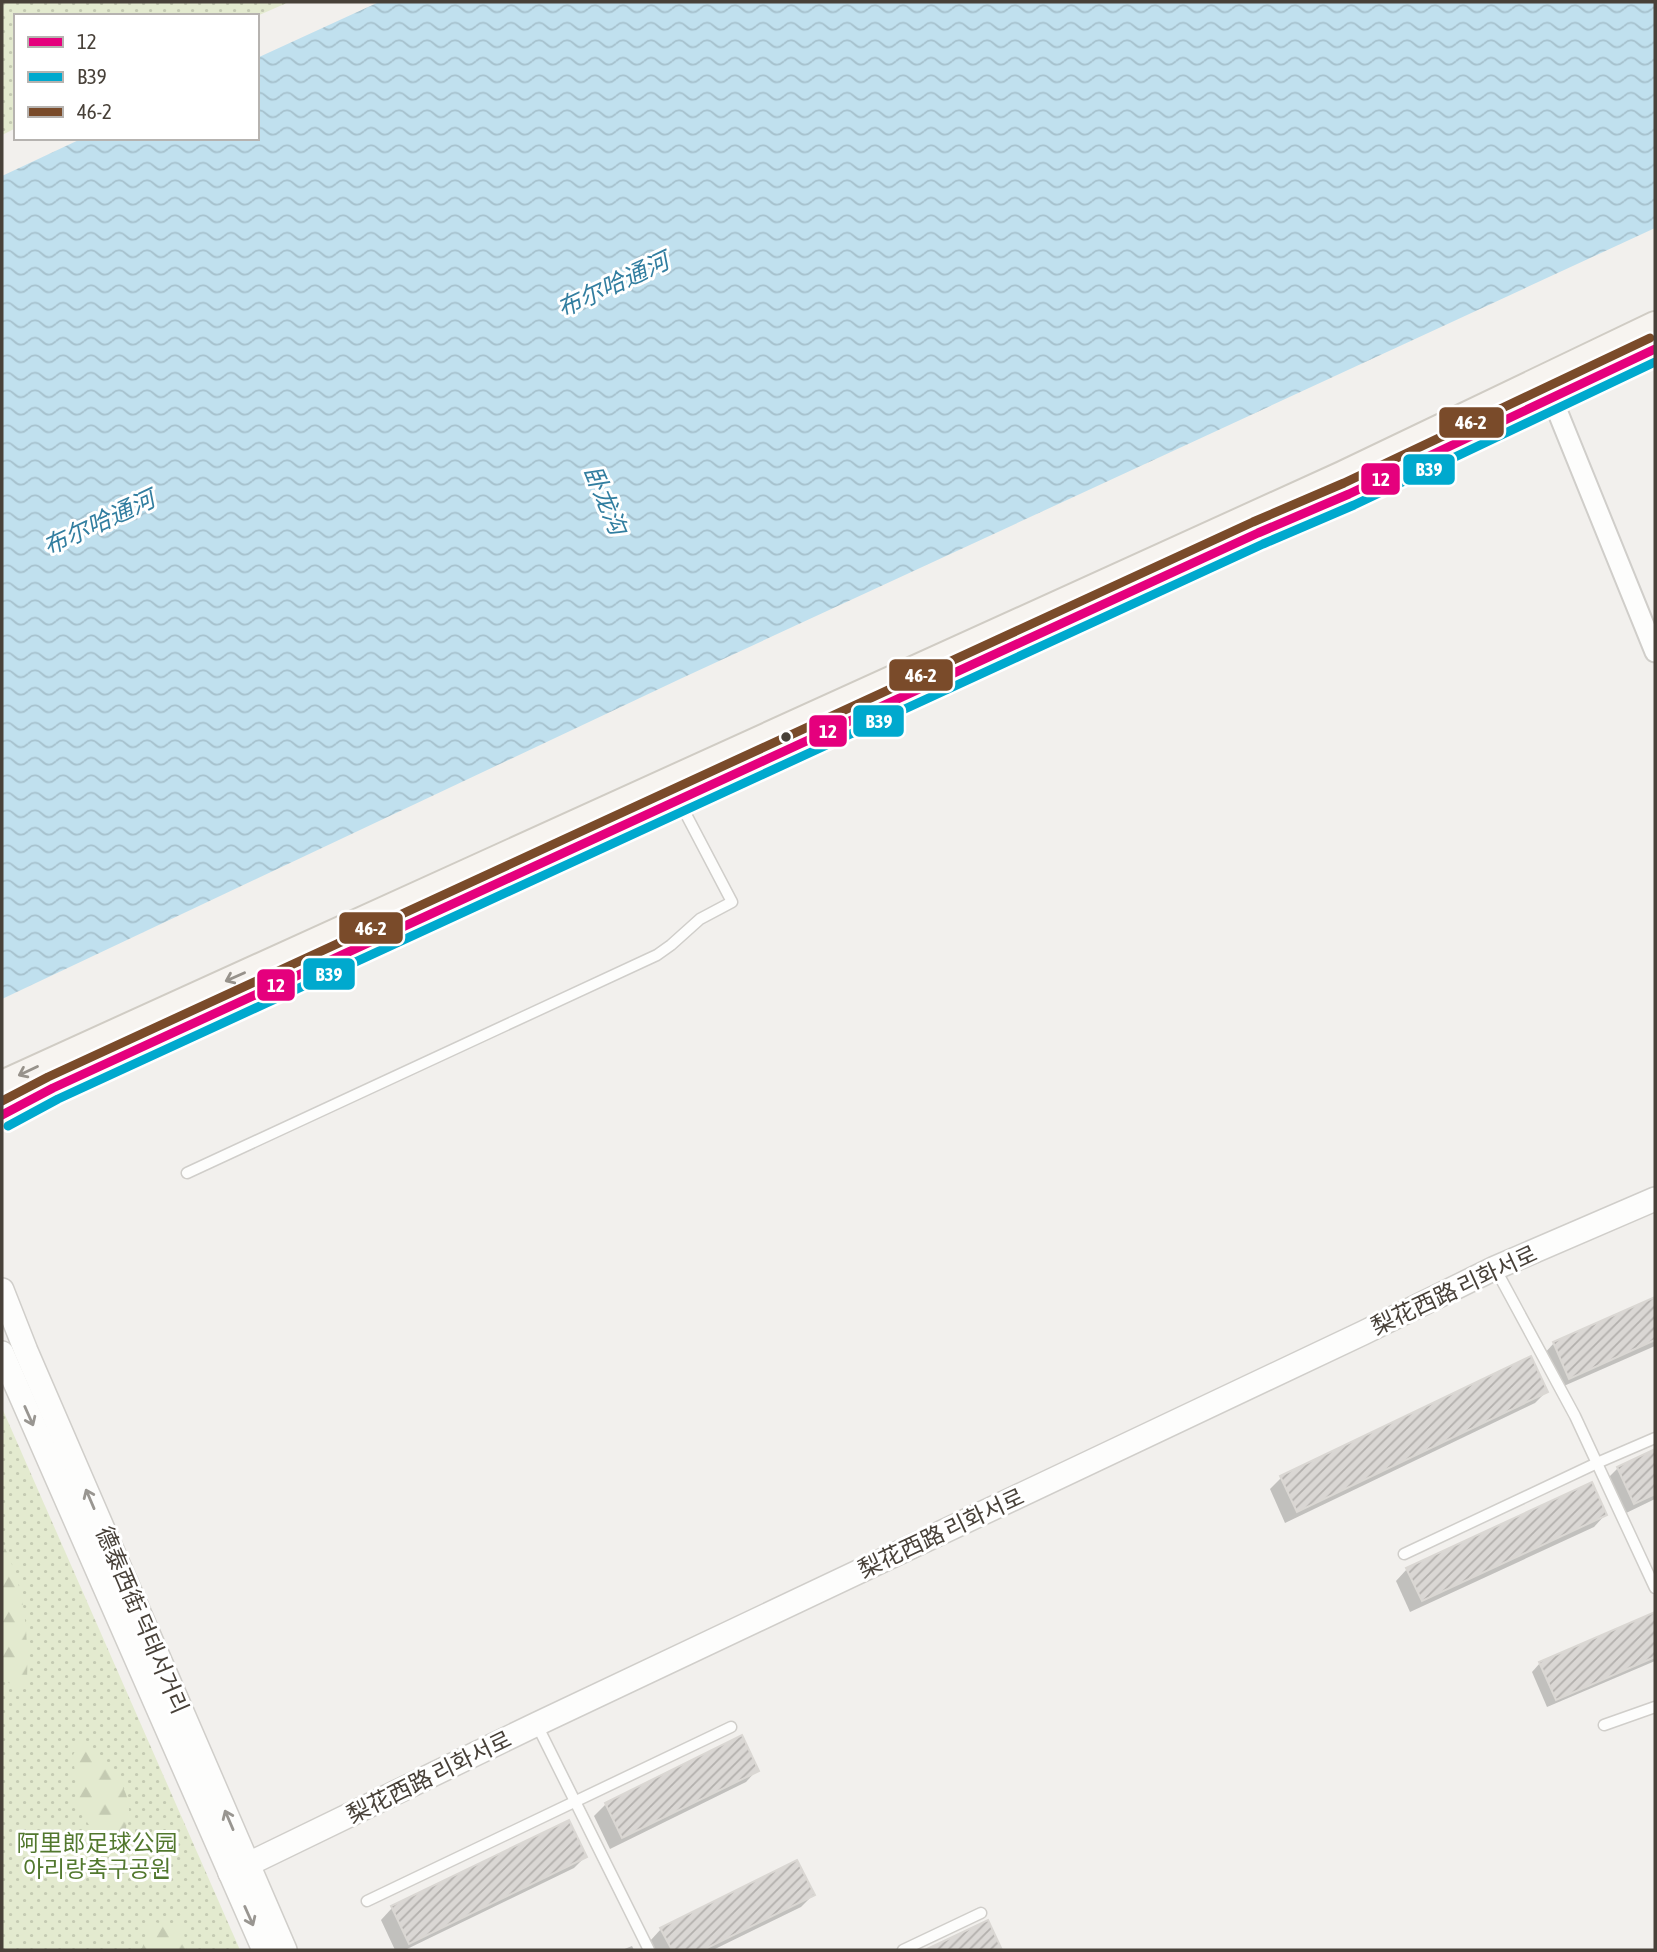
<svg xmlns="http://www.w3.org/2000/svg" width="1657" height="1952" viewBox="0 0 1657 1952" font-family="'Asap Condensed','Noto Sans SC','Noto Sans KR',sans-serif">
<style>
.green{fill:url(#green-dots)}
.forest{fill:url(#forest-firs)}
.water{fill:url(#water-waves)}
.shadow{fill:#0003}
.building{fill:url(#building-hatch);stroke:#dad7d3;stroke-width:2}
.lines{fill:none;stroke-linecap:round;stroke-linejoin:round}
.service-casing{stroke:#d0ceca;stroke-width:13}
.minor-casing{stroke:#d0ceca;stroke-width:23}
.tertiary-casing{stroke:#d0ceca;stroke-width:26}
.secondary-casing{stroke:#d0ccc4;stroke-width:30}
.service{stroke:#fdfdfc;stroke-width:10}
.minor{stroke:#fdfdfc;stroke-width:19}
.tertiary{stroke:#fdfdfc;stroke-width:23}
.secondary{stroke:#f7f4f0;stroke-width:26}
.bus-1-casing{stroke:#fff;stroke-width:14}
.bus-2-casing{stroke:#fff;stroke-width:14}
.bus-3-casing{stroke:#fff;stroke-width:14}
.bus-1{stroke:#e5007d;stroke-width:9}
.bus-2{stroke:#00a9ce;stroke-width:9}
.bus-3{stroke:#7a4b2a;stroke-width:9}
.oneway{stroke:#97928b}
.oneway2{stroke:#999691}
.bus-dot{fill:#484139;stroke:#fff;stroke-width:2.5}
.labels{text-anchor:middle;stroke-width:6;stroke-linejoin:round;paint-order:stroke}
.street-label{font-size:23px;fill:#484139;stroke:#fff}
.park-label{font-size:23px;fill:#52782e;stroke:#fff}
.water-label{font-size:24px;font-style:italic;fill:#327ea0;stroke:#fff}
.line-badge{stroke:#fff;stroke-width:2.5}
.badge-label{font-size:19px;text-anchor:middle;font-weight:bold;fill:#fff}
</style>
<defs>
<pattern id="green-dots" width="8" height="8" patternUnits="userSpaceOnUse" patternTransform="scale(1.75)"><rect width="8" height="8" fill="#e3eacf"/><path d="M2 2h.1M6 6h.1" fill="none" stroke="#c4cab2" stroke-width="1.8" stroke-linecap="round"/></pattern>
<pattern id="forest-firs" width="22" height="20" patternUnits="userSpaceOnUse" patternTransform="scale(1.75)"><rect width="22" height="20" fill="#e3eacf"/><path d="M5 1l3.5 6h-7zM16 11l3.5 6h-7z" fill="#c4cab2"/></pattern>
<pattern id="water-waves" width="16" height="10" patternUnits="userSpaceOnUse" patternTransform="scale(1.75)"><rect width="16" height="10" fill="#c0e0ee"/><path d="M0 5q4-4 8 0t8 0" fill="none" stroke="#a6c1cd"/></pattern>
<pattern id="building-hatch" width="6" height="6" patternUnits="userSpaceOnUse" patternTransform="scale(1.75)"><rect width="6" height="6" fill="#dad7d4"/><path d="M-1 1l2-2M0 6l6-6M5 7l2-2" fill="none" stroke="#b3b0ad"/></pattern>
</defs>
<rect width="100%" height="100%" fill="#f2f0ed"/>
<g class="green">
<path d="M2,2H289L257,16H16V128L2,135Z"/>
<path d="M2,1408L240,1950H2Z"/>
</g>
<g class="forest">
<path d="M2,1542C27,1591 28,1635 27,1689L6,1682L2,1672Z"/>
<path d="M81,1740C102,1759 131,1783 129,1815C128,1821 126,1827 125,1832L110,1835L93,1831L79,1810L73,1755Z"/>
<path d="M150,1921L167,1925L182,1923L187,1950H125L142,1948Z"/>
</g>
<path class="water" d="M379,2H1655V228L680,679L2,999V176L83,138H257V58Z"/>
<g class="shadow">
<path d="M1655,1299V1346L1557,1389L1543,1355L1554,1343Z"/>
<path d="M1546,1392L1535,1403L1285,1523L1270,1489L1281,1478Z"/>
<path d="M1655,1451V1499L1622,1515L1606,1480L1618,1468Z"/>
<path d="M1605,1515L1594,1527L1410,1612L1396,1581L1407,1569Z"/>
<path d="M1655,1614V1661L1547,1707L1532,1672L1540,1663Z"/>
<path d="M757,1770L746,1782L610,1849L594,1816L606,1804Z"/>
<path d="M585,1857L574,1868L405,1950H395L381,1920L392,1908Z"/>
<path d="M813,1895L801,1907L713,1950H654L650,1941L661,1929Z"/>
<path d="M632,1946L634,1950H622Z"/>
</g>
<g class="building">
<path d="M1655,1297V1340L1569,1379L1553,1342Z"/>
<path d="M1531,1356L1548,1392L1297,1512L1280,1476Z"/>
<path d="M1655,1449V1494L1634,1504L1617,1467Z"/>
<path d="M1592,1482L1607,1515L1422,1601L1406,1568Z"/>
<path d="M1655,1612V1657L1556,1700L1539,1662Z"/>
<path d="M742,1735L759,1771L622,1838L605,1803Z"/>
<path d="M569,1820L587,1857L409,1944L391,1906Z"/>
<path d="M797,1860L815,1895L703,1950H672L660,1928Z"/>
<path d="M988,1920L1002,1950H925Z"/>
</g>
<g class="lines">
<g class="service-casing">
<g id="service">
<path d="M187,1173L657,955L671,945L700,919L732,902L679,801"/>
<path d="M1495,1268L1575,1416L1655,1588"/>
<path d="M1404,1554L1597,1463L1655,1438"/>
<path d="M537,1725L649,1950"/>
<path d="M1604,1725L1655,1707"/>
<path d="M367,1901L731,1727"/>
<path d="M903,1950L981,1913"/>
</g>
</g>
<g class="minor-casing">
<path id="minor" d="M1552,398L1655,652"/>
</g>
<g class="tertiary-casing">
<g id="tertiary">
<path d="M2,1290L26,1351L285,1950"/>
<path d="M2,1353L264,1950"/>
<path d="M230,1873L537,1724L1363,1333L1495,1268L1655,1199"/>
</g>
</g>
<g class="secondary-casing">
<g id="secondary">
<path d="M2,1084L1342,475L1655,325"/>
<path d="M2,1115L53,1088L1258,533L1349,494L1655,349"/>
</g>
</g>
<use href="#service" class="service"/>
<use href="#minor" class="minor"/>
<use href="#tertiary" class="tertiary"/>
<use href="#secondary" class="secondary"/>
<g class="bus-1-casing">
<path id="bus-1" d="M2,1115L53,1088L1258,533L1349,494L1655,349"/>
</g>
<g class="bus-2-casing">
<path id="bus-2" d="M8,1126L58,1099L1263,544L1354,505L1655,362"/>
</g>
<g class="bus-3-casing">
<path id="bus-3" d="M2,1101L48,1077L1253,522L1344,483L1650,338"/>
</g>
<use href="#bus-1" class="bus-1"/>
<use href="#bus-2" class="bus-2"/>
<use href="#bus-3" class="bus-3"/>
</g>
<defs><path id="oneway-shaft" d="M-6 0H5M1.5-3L5.5 0L1.5 3" fill="none" stroke-width="1.6" stroke-linecap="round" stroke-linejoin="round" transform="scale(1.75)"/></defs>
<g class="oneway">
<use href="#oneway-shaft" transform="translate(235 977) rotate(156)"/>
<use href="#oneway-shaft" transform="translate(28 1071) rotate(155)"/>
</g>
<g class="oneway2">
<use href="#oneway-shaft" transform="translate(29 1416) rotate(66)"/>
<use href="#oneway-shaft" transform="translate(90 1499) rotate(-113)"/>
<use href="#oneway-shaft" transform="translate(229 1820) rotate(-113)"/>
<use href="#oneway-shaft" transform="translate(249 1916) rotate(66)"/>
</g>
<circle class="bus-dot" cx="786" cy="737" r="6"/>
<g class="labels">
<g class="street-label">
<text transform="translate(1454 1290) rotate(-25)" y="8">梨花西路 리화서로</text>
<text transform="translate(941 1533) rotate(-25)" y="8">梨花西路 리화서로</text>
<text transform="translate(142 1620) rotate(67)" y="8">德泰西街 덕태서거리</text>
<text transform="translate(429 1777) rotate(-26)" y="8">梨花西路 리화서로</text>
</g>
<g class="park-label">
<text x="97" y="1851">阿里郎足球公园<tspan x="97" dy="26">아리랑축구공원</tspan></text>
</g>
<g class="water-label">
<text transform="translate(613 285) rotate(-25)" y="8">布尔哈通河</text>
<text transform="translate(605 500) rotate(67)" y="8">卧龙沟</text>
<text transform="translate(99 523) rotate(-25)" y="8">布尔哈通河</text>
</g>
</g>
<g class="line-badge">
<rect x="1438" y="406" width="67" height="33" rx="7" fill="#7a4b2a"/>
<rect x="1402" y="453" width="54" height="33" rx="7" fill="#00a9ce"/>
<rect x="1360" y="462" width="41" height="34" rx="7" fill="#e5007d"/>
<rect x="888" y="658" width="66" height="34" rx="7" fill="#7a4b2a"/>
<rect x="852" y="704" width="53" height="34" rx="7" fill="#00a9ce"/>
<rect x="808" y="714" width="40" height="34" rx="7" fill="#e5007d"/>
<rect x="338" y="911" width="66" height="34" rx="7" fill="#7a4b2a"/>
<rect x="302" y="957" width="54" height="34" rx="7" fill="#00a9ce"/>
<rect x="256" y="968" width="40" height="34" rx="7" fill="#e5007d"/>
</g>
<g class="badge-label">
<text x="1471" y="429">46-2</text>
<text x="1429" y="476">B39</text>
<text x="1381" y="486">12</text>
<text x="921" y="682">46-2</text>
<text x="879" y="728">B39</text>
<text x="828" y="738">12</text>
<text x="371" y="935">46-2</text>
<text x="329" y="981">B39</text>
<text x="276" y="992">12</text>
</g>
<rect width="1657" height="1952" fill="none" stroke="#484139" stroke-width="7"/>
<rect x="14" y="14" width="245" height="126" fill="#ffffff" stroke="#b6b3b0" stroke-width="2"/>
<rect x="28" y="37" width="35" height="10" fill="#e5007d" stroke="#b6b3b0" stroke-width="2"/>
<text x="77" y="49" font-size="21" fill="#484139">12</text>
<rect x="28" y="72" width="35" height="10" fill="#00a9ce" stroke="#b6b3b0" stroke-width="2"/>
<text x="77" y="84" font-size="21" fill="#484139">B39</text>
<rect x="28" y="107" width="35" height="10" fill="#7a4b2a" stroke="#b6b3b0" stroke-width="2"/>
<text x="77" y="119" font-size="21" fill="#484139">46-2</text>
</svg>
